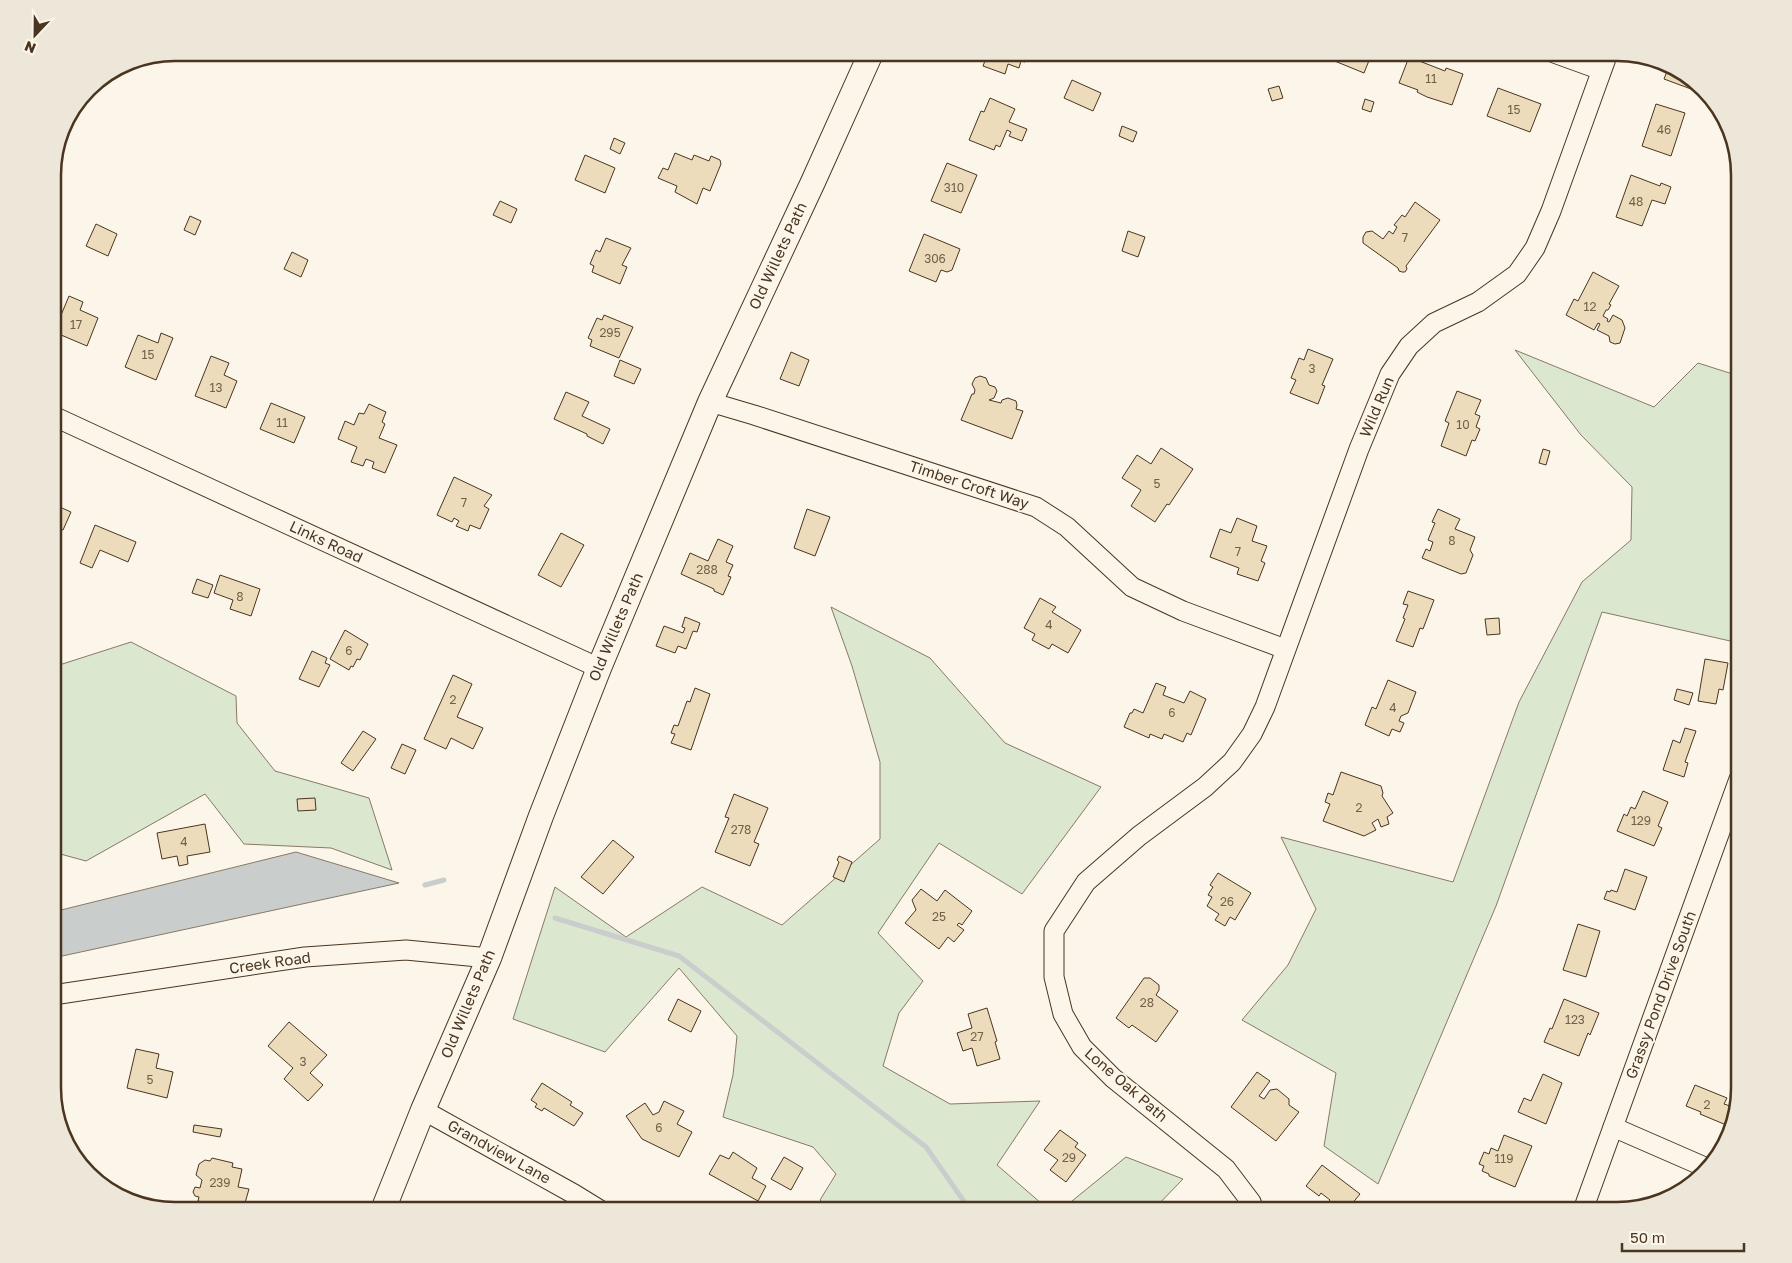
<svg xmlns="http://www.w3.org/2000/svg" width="1792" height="1263" viewBox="0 0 1792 1263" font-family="'Golos Text',sans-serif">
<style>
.green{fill:#dce7d0;stroke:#887966}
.water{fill:#c9cecd;stroke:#887966}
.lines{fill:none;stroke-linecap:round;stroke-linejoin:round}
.stream{stroke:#c9cecd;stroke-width:5}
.building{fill:#ecdcbc;stroke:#4a3520}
.minor-casing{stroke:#4a3520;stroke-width:21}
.major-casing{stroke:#4a3520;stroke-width:26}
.minor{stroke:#fbf6e9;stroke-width:19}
.major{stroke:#fbf6e9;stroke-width:24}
.labels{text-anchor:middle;stroke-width:4;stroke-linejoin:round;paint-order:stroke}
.number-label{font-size:12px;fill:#725f47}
.street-label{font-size:15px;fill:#4a3520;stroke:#fbf6e9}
.rim{fill:none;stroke:#4a3520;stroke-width:2.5}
</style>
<rect width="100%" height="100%" fill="#fbf6e9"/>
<g class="green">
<path d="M1515,350L1654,407L1698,363L1739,376V643L1602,612L1496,906L1378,1184L1324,1146L1336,1073L1242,1020L1288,965L1316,909L1281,837L1453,882L1519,702L1582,582L1631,540L1632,487L1581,435Z"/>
<path d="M831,607L930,658L1005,743L1101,787L1022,894L939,843L878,933L923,981L899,1013L883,1066L950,1104L1040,1101L997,1165L1049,1210H831L820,1200L836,1174L813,1147L723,1117L733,1075L737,1036L679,968L605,1052L513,1019L555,887L626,937L702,887L782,925L880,839V762L852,666Z"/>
<path d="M131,642L236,696L237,723L275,771L369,798L392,870L331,848L244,844L205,794L86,861L53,852V667Z"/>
<path d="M1126,1157L1183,1179L1153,1210H1061Z"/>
</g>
<path class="water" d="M296,852L399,883L53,958V912Z"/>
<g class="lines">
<g class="stream">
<path d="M425,885L444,880"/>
<path d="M555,918L679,956L926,1147L970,1210"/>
</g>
</g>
<g class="building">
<path d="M988,53H1024L1022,55L1027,57L1025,62L1021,61L1019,68L1008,64L1005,74L983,66Z"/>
<path d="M1315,53H1372L1364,73Z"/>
<path d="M1409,57L1445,71L1446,68L1463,74L1452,105L1427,97L1417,92L1418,90L1399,83Z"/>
<path d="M1669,66L1691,78L1694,81L1691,89L1664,79Z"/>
<path d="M1072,80L1101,93L1093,111L1064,98Z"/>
<path d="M1279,86L1283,98L1272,101L1268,89Z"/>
<path d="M1498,88L1541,104L1530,132L1487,116Z"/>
<path d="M990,98L1015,109L1009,122L1027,129L1022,141L1009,136L1011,132L1007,130L1000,147L996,145L994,150L969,140L981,111L984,112Z"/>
<path d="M1365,99L1374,102L1371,112L1362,109Z"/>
<path d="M1656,104L1685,113L1671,156L1642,146Z"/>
<path d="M1122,126L1137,132L1133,142L1119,136Z"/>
<path d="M614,138L625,143L620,154L610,149Z"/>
<path d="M675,153L692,160L694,155L709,161L711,156L720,160L721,164L710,191L703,188L697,204L675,192L677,186L658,178L663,168L668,170Z"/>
<path d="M585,155L615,168L605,193L575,180Z"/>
<path d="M947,163L977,175L961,213L931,201Z"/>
<path d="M1631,175L1660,186L1661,183L1671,187L1665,204L1652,200L1642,226L1616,217Z"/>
<path d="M500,201L517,209L511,223L493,215Z"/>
<path d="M1415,202L1440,220L1406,266L1407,269L1405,272H1402L1399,271L1398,268L1363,243V237L1366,232L1372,231L1383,239L1389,231L1393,234L1397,227L1394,225L1402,215L1405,217Z"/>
<path d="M190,216L201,221L195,235L184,230Z"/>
<path d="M96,224L117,234L108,256L86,246Z"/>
<path d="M1128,231L1145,237L1138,257L1122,251Z"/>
<path d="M924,234L960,249L952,270L947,272L941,270L936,282L909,271Z"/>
<path d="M606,238L631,248L622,265L627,267L620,284L592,272L594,266L590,264L596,250L600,252Z"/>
<path d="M292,252L308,260L301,277L284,269Z"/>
<path d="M1593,272L1619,286L1609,304L1611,305L1608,310H1606L1603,316L1608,319L1607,321L1609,322L1613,315L1622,320L1625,328L1620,343L1615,344L1610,342L1609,336L1597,330L1600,324L1598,323L1594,330L1566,315L1574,299L1578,301Z"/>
<path d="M69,296L83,302L80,310L98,318L87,346L54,332Z"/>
<path d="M604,315L633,327L619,358L590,346L592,340L588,338L597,318L602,320Z"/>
<path d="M161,333L173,338L156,380L125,367L138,335L158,343Z"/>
<path d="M1308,349L1333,359L1322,385L1325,386L1318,404L1290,393L1296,380L1291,378L1299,358L1304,360Z"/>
<path d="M791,352L809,360L799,386L780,379Z"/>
<path d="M211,356L229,363L224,375L237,381L226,408L195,396Z"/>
<path d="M620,360L641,369L634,384L614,376Z"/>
<path d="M980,376L986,378L989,385L995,387L997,391L994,398L989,400L1001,403L1002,400L1008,398L1016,401L1017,405L1016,409L1023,411L1012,439L961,420L972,394H974L975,390L972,384L975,378Z"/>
<path d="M1457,391L1481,400L1475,414L1480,416L1476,427L1480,429L1475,441L1472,440L1466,456L1441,446L1449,423L1445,421Z"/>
<path d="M566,392L589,402L582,416L610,429L603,444L587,436V434L554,419Z"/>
<path d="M271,403L305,417L294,443L260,429Z"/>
<path d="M369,404L386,412L382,422L385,424L379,438L397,445L385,473L372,468L374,462L366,459L363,466L351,462L357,447L338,439L345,421L354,425L359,413L364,414Z"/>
<path d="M1161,448L1193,469L1169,505L1167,504L1155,522L1131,506L1141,490L1122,478L1137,455L1151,464Z"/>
<path d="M1543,449L1550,451L1546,465L1539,463Z"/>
<path d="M454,477L492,495L484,506L489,509L480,529L470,525L468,531L456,526L459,521L454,518L452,522L437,515Z"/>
<path d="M53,504L71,512L63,530L53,526Z"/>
<path d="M807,509L830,517L815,556L794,548Z"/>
<path d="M1438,509L1460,519L1455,529L1475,537L1470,550L1473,555L1466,573L1461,574L1422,558L1426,549L1430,551L1433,542L1428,540L1435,523L1432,522Z"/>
<path d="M1237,518L1257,526L1252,541L1267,546L1261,561L1265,563L1258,581L1237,574L1239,568L1210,557L1220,529L1231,533Z"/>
<path d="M95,525L136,542L128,562L100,550L92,568L80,563Z"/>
<path d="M561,533L584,545L561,587L538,575Z"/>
<path d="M718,539L733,546L726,562L733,565L728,576L731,577L723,595L714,591V589L681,574L690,553L708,561Z"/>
<path d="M220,575L260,589L251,616L230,609L233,600L214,593Z"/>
<path d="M197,579L213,585L208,598L192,593Z"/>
<path d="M1408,591L1434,600L1423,629L1420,628L1413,647L1396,641L1405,619L1403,618L1408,605L1403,604Z"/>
<path d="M1040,598L1056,607L1052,612L1081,630L1068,653L1052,644L1049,649L1032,640L1035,634L1024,628Z"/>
<path d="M685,617L700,623L697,632L693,631L686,649L678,646L675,653L656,646L664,626L683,633L685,628L682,627Z"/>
<path d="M1499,618L1500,634L1487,635L1485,619Z"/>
<path d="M345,630L368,644L360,660L357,659L353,667L351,666L349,670L330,659Z"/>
<path d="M312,651L327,658L325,663L330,665L319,687L299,679Z"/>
<path d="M1705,659L1728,663L1723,690L1719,689L1716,704L1698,701Z"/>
<path d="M453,675L472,684L457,717L483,728L473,749L451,738L446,749L424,739Z"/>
<path d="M1388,680L1416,692L1408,713L1401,716L1399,721L1404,723L1400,732L1392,729L1389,736L1365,725L1372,707L1376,709Z"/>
<path d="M1156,683L1166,687L1163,695L1184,703L1190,691L1206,699L1191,735L1187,733L1183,742L1164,734L1162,739L1150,734L1149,738L1124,727L1130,713H1132L1134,709L1143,713Z"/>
<path d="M695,688L710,694L691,750L671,743L675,734L671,733L674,725L678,726L687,701L690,702Z"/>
<path d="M1677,689L1693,693L1689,705L1674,700Z"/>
<path d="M1685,728L1696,731L1685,762L1688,763L1684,777L1663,770L1673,740L1680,743Z"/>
<path d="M363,731L376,739L353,771L341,763Z"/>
<path d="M402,744L416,750L405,774L391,768Z"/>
<path d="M1341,772L1381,786L1383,793L1382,796L1393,813L1387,817L1389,824L1381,827L1378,819L1372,823L1376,830L1364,836L1323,821L1330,804L1325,802L1328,793L1333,795Z"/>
<path d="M1643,791L1668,802L1658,826L1662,828L1654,846L1617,831L1624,814L1627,816L1631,807L1635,809Z"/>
<path d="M734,794L768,808L754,842L759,844L750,866L715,852L729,818L725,817Z"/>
<path d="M315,798L316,810L298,811L297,799Z"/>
<path d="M205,824L210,852L187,856L188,864L179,866L177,856L162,859L157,833Z"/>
<path d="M613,840L634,857L603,894L581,877Z"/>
<path d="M839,856L852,862L844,882L833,877L839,862L837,860Z"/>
<path d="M1625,869L1647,877L1635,910L1604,899L1607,891L1610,892L1611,890L1617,892Z"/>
<path d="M1218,873L1251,893L1235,920L1230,917L1225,926L1215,920L1219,914L1207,906L1212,897L1208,895L1213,887L1210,885Z"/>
<path d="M921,889L937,901L945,890L972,911L962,925L959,923L957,925L964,930L954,942L948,937L939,949L905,923L916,910L912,900Z"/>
<path d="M1578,924L1600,931L1586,977L1563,970Z"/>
<path d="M1144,978H1150L1159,985V990L1156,995L1178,1011L1156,1042L1132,1025L1129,1028L1116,1018Z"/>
<path d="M678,999L701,1011L691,1032L668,1020Z"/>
<path d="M1564,999L1599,1013L1590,1035L1588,1033L1579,1056L1544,1042L1550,1028L1552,1029Z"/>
<path d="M987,1008L997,1041L995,1042L1000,1059L977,1066L972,1048L963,1051L957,1033L972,1028L968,1014Z"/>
<path d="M289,1022L327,1055L310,1073L323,1085L308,1101L284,1079L293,1068L268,1046Z"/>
<path d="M136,1049L159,1054L156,1068L173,1072L167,1098L127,1088Z"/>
<path d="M1257,1072L1270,1081L1259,1096L1264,1099L1270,1090L1277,1089L1289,1099V1105L1299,1112L1276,1141L1231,1107Z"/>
<path d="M1543,1074L1562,1083L1546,1124L1518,1112L1524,1098L1531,1101Z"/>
<path d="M542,1083L572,1102L570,1105L583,1113L574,1126L544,1108L542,1111L535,1107L537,1104L531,1100Z"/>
<path d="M1695,1085L1727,1098L1724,1104L1736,1108L1731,1127L1700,1114L1701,1112L1686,1106Z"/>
<path d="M664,1101L684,1111L677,1124L692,1132L679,1157L642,1139L626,1116L645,1103L653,1115L659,1112Z"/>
<path d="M194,1125L222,1129L220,1137L193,1132Z"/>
<path d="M1060,1130L1078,1143L1075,1147L1086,1155L1066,1182L1050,1170L1058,1160L1044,1150Z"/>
<path d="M1504,1135L1532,1146L1515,1187L1489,1176V1174L1482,1171L1484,1166L1479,1164L1484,1152L1489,1154L1491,1148L1498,1151Z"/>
<path d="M733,1152L757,1168L752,1178L766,1186L758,1201L709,1174L720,1155L729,1159Z"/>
<path d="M784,1157L803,1168L791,1190L771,1179Z"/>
<path d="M212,1158L233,1163L232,1167L242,1169L238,1187L249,1189L243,1210H235L198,1201L199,1197L195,1196L193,1192L195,1187L200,1188L202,1180L196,1175L199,1164L205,1160L210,1161Z"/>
<path d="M1322,1165L1360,1194L1347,1210H1333L1326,1205L1330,1200L1321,1193L1319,1196L1306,1186Z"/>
</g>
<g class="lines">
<g class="minor-casing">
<g id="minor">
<path d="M1554,53L1601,70"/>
<path d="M710,402L754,415L1036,507L1067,527L1132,587L1183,611L1285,649"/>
<path d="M53,416L599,668"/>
<path d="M53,995L305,957L406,950L489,958"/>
<path d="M423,1110L574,1194L600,1210"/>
<path d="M1613,1127L1707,1168"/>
<path d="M1254,1210L1251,1202L1226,1169L1113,1078L1082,1047L1063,1014L1054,977V931L1086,882L1139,836L1205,787L1232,762L1252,734L1265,707L1359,449L1390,374L1409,346L1434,323L1478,302L1517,274L1535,248L1551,211L1608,53"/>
<path d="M1583,1210L1739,779"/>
</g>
</g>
<g class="major-casing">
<path id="major" d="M383,1210L423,1110L489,958L541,816L599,668L710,402L813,182L871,53"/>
</g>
<use href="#minor" class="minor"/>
<use href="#major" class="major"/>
</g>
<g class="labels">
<g class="number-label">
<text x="1431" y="83">11</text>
<text x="1514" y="114">15</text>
<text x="1664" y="134">46</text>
<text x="954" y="192">310</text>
<text x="1636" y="206">48</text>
<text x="1405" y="242">7</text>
<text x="935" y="263">306</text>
<text x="1590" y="311">12</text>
<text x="76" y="329">17</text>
<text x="610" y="337">295</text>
<text x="148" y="359">15</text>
<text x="1312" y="373">3</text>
<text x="216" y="392">13</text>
<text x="282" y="427">11</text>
<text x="1463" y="429">10</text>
<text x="1157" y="488">5</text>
<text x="464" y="507">7</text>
<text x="1452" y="545">8</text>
<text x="1238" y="556">7</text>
<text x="707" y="574">288</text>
<text x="240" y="601">8</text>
<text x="1049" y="629">4</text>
<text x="349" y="655">6</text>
<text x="453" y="704">2</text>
<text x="1393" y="712">4</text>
<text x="1172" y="717">6</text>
<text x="1359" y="812">2</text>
<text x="1641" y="825">129</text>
<text x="741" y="834">278</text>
<text x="184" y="846">4</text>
<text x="1227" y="906">26</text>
<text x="939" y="921">25</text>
<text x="1147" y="1007">28</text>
<text x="1575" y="1024">123</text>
<text x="977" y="1041">27</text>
<text x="303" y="1066">3</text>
<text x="150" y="1084">5</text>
<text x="1707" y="1109">2</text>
<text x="659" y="1132">6</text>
<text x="1069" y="1162">29</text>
<text x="1504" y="1163">119</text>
<text x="220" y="1187">239</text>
</g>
<g class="street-label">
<text transform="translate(778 256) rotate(-65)" y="5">Old Willets Path</text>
<text transform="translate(1377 407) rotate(-67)" y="5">Wild Run</text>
<text transform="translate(969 485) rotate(18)" y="5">Timber Croft Way</text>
<text transform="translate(326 542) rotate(25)" y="5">Links Road</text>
<text transform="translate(616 627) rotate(-67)" y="5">Old Willets Path</text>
<text transform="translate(270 963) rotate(-8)" y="5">Creek Road</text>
<text transform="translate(1661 995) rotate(-70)" y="5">Grassy Pond Drive South</text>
<text transform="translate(468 1004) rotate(-67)" y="5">Old Willets Path</text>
<text transform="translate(1126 1085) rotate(41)" y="5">Lone Oak Path</text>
<text transform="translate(499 1152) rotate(29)" y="5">Grandview Lane</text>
</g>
</g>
<path d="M0 0H1792V1263H0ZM175 61H1617A114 114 0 0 1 1731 175V1088A114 114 0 0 1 1617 1202H175A114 114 0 0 1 61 1088V175A114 114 0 0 1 175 61Z" fill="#ede7d9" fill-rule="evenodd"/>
<path class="rim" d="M175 61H1617A114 114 0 0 1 1731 175V1088A114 114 0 0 1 1617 1202H175A114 114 0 0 1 61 1088V175A114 114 0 0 1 175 61Z"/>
<g transform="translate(35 35) rotate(202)" stroke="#fbf6e9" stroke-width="4" paint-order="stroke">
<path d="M0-4L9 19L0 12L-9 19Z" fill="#4a3520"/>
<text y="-8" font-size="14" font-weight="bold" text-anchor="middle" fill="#4a3520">N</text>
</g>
<path d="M1622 1243v8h122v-8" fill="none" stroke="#4a3520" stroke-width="2.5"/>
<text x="1630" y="1243" font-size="15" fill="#4a3520" stroke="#fbf6e9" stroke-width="4" paint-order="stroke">50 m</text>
</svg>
